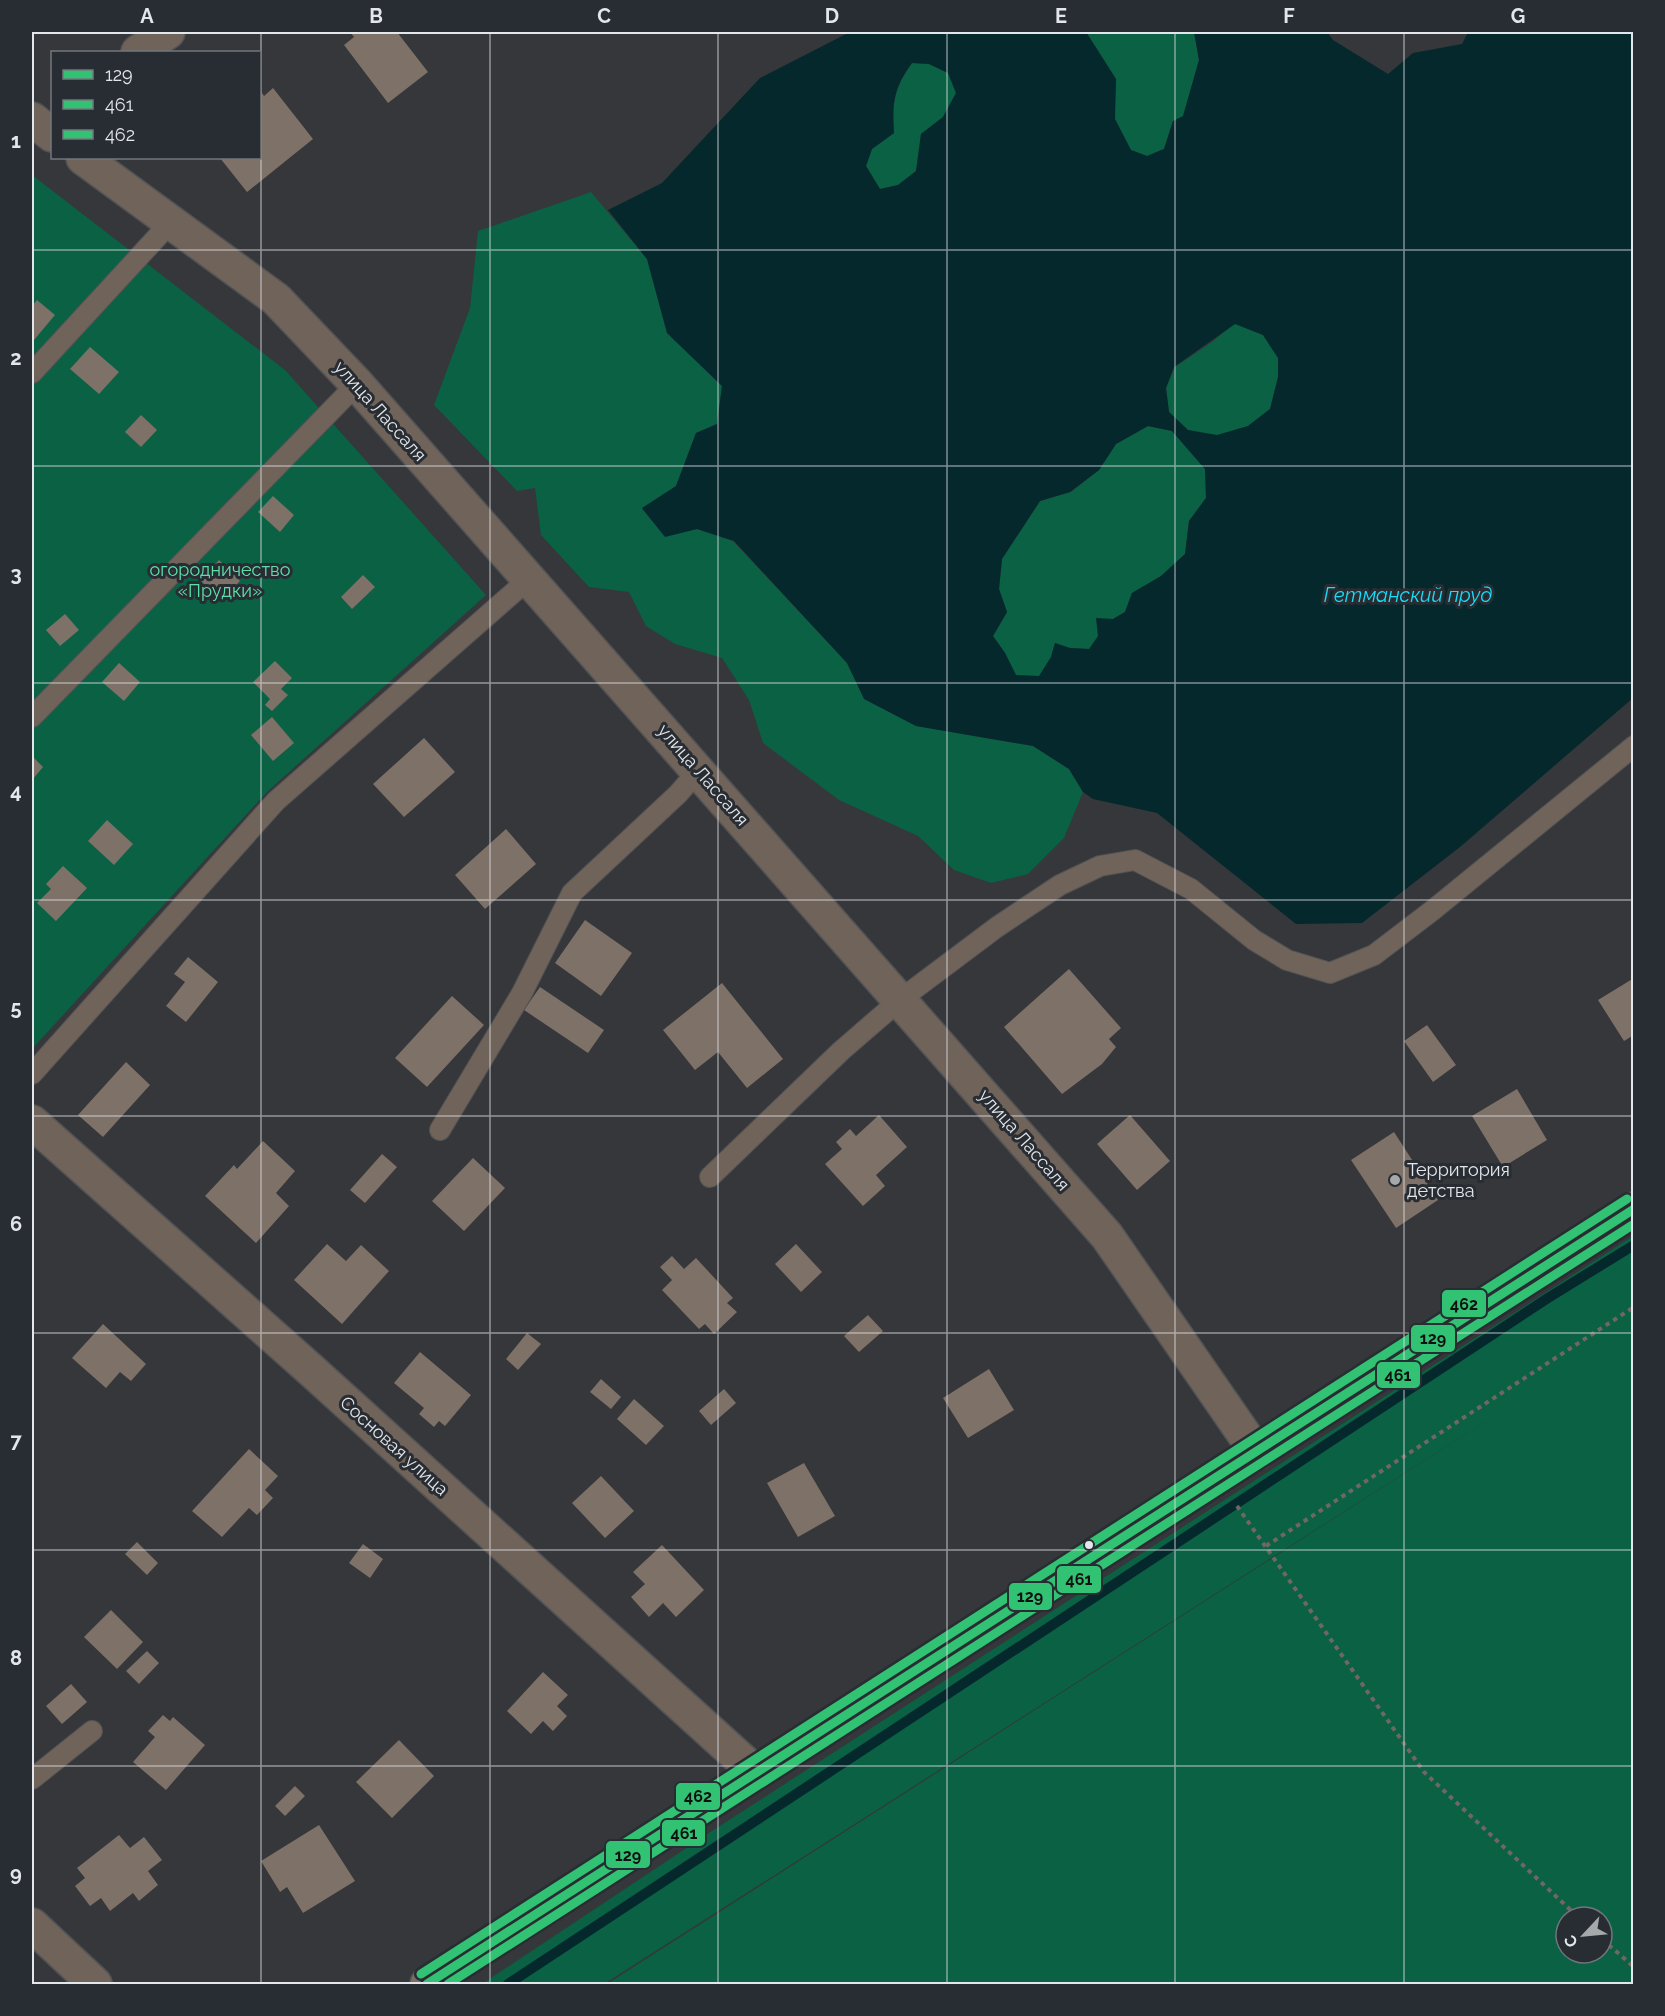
<svg xmlns="http://www.w3.org/2000/svg" width="1665" height="2016" viewBox="0 0 1665 2016" font-family="Raleway,sans-serif">
<style>
.green{fill:#0a6144;fill-rule:evenodd}
.water{fill:#05282d;fill-rule:evenodd}
.lines{fill:none;stroke-linecap:round;stroke-linejoin:round}
.stream{stroke:#05282d;stroke-width:10}
.building{fill:#7e7167}
.lane-casing{stroke:#525355;stroke-width:22}
.street-casing{stroke:#525355;stroke-width:36}
.secondary-casing{stroke:#525355;stroke-width:36}
.path{stroke:#6f6763;stroke-width:4;stroke-dasharray:4.5 4.5;stroke-linecap:butt}
.lane{stroke:#706359;stroke-width:20}
.street{stroke:#706359;stroke-width:33}
.secondary{stroke:#7d6d5f;stroke-width:33}
.bus-1-casing{stroke:#282d33;stroke-width:14}
.bus-2-casing{stroke:#282d33;stroke-width:14}
.bus-3-casing{stroke:#282d33;stroke-width:14}
.bus-1{stroke:#32c273;stroke-width:9}
.bus-2{stroke:#32c273;stroke-width:9}
.bus-3{stroke:#32c273;stroke-width:9}
.grid{fill:none;stroke:#e3e6ea;stroke-width:1.5;stroke-opacity:0.55}
.poi-dot{fill:#a6a9ac;stroke:#282d33;stroke-width:2}
.bus-dot{fill:#e3e6ea;stroke:#282d33;stroke-width:2}
.labels{text-anchor:middle;stroke-width:6;stroke-linejoin:round;paint-order:stroke}
.street-label{font-size:18px;fill:#e3e6ea;stroke:#282d33}
.park-label{font-size:18px;fill:#5de0a8;stroke:#282d33}
.poi-label{font-size:18px;fill:#e3e6ea;stroke:#282d33;text-anchor:start}
.water-label{font-size:20px;font-style:italic;fill:#13dffa;stroke:#282d33}
.line-badge{stroke:#282d33;stroke-width:2}
.pale-badge-label{font-size:16px;text-anchor:middle;font-weight:bold;fill:#111}
.neatline{fill:none;stroke:#e3e6ea;stroke-width:2}
.grid-label{font-size:20px;text-anchor:middle;font-weight:bold;fill:#e3e6ea}
</style>
<rect width="100%" height="100%" fill="#35373a"/>
<g class="green">
<path d="M1086,32H1194L1199,60L1183,117L1173,121L1164,149L1147,156L1131,150L1114,119L1116,79Z"/>
<path d="M912,63L929,64L948,73L956,93L943,117L921,134L916,171L898,185L880,189L866,166L872,149L894,133C892,102 894,89 912,63Z"/>
<path d="M32,175L285,370L486,595L267,792L32,1049Z"/>
<path d="M591,192L647,259L667,333L722,386L717,424L696,433L676,486L642,509L665,536L697,529L733,541L847,663L865,699L916,726L1033,746L1069,769L1083,792L1064,838L1028,874L991,883L954,870L918,836L839,800L763,743L749,700L722,658L675,644L646,626L629,592L589,587L541,535L535,488L517,491L434,405L470,308L478,231Z"/>
<path d="M1235,323L1263,335L1278,358V377L1270,409L1248,426L1217,436L1188,430L1169,412L1166,388L1175,367L1212,342Z"/>
<path d="M1148,426L1172,431L1205,469L1206,498L1189,521L1185,554L1161,576L1132,593L1125,612L1113,619L1089,649L1070,648L1055,643L1051,657L1039,677L1016,675L1005,653L993,636L1007,612L999,589L1002,559L1040,501L1071,492L1099,470L1116,444Z"/>
<path d="M1633,1236V1984H607L1569,1368L604,1984H482L712,1831ZM1566,1917H1602V1953H1566Z"/>
</g>
<path class="water" d="M850,32H1086L1116,79L1115,119L1131,150L1147,156L1164,149L1173,121L1183,116L1199,60L1194,32H1327L1333,40L1388,74L1413,53L1462,44L1468,32H1633V698L1460,847L1362,923L1296,924L1157,813L1093,799L1083,792L1069,769L1033,746L916,726L864,699L847,663L734,541L697,529L665,537L642,508L676,486L696,433L717,424L722,386L667,333L647,259L608,210L662,183L760,78ZM912,63L929,64L948,73L956,93L943,117L921,134L916,171L898,185L880,189L866,166L872,149L894,133C892,103 894,87 912,63ZM1235,324L1263,335L1278,358V377L1270,409L1248,426L1217,435L1188,430L1169,412L1166,388L1174,367ZM1148,426L1172,431L1205,469L1206,498L1189,521L1185,554L1161,576L1132,593L1125,612L1113,619L1096,618L1098,636L1089,649L1070,648L1055,643L1051,657L1039,676L1016,675L1005,653L993,636L1007,612L999,589L1002,559L1040,501L1070,492L1099,470L1116,444Z"/>
<g class="lines">
<path class="stream" d="M508,1984L1548,1298L1634,1245"/>
</g>
<g class="building">
<path d="M350,32H397L428,72L388,103L344,45L354,37Z"/>
<path d="M273,88L313,139L247,192L220,158H260V90L264,96Z"/>
<path d="M37,300L55,315L34,340L32,306Z"/>
<path d="M90,347L119,372L99,394L70,369Z"/>
<path d="M141,415L157,430L141,447L125,432Z"/>
<path d="M273,496L294,515L280,532L258,512Z"/>
<path d="M219,560L240,581L221,600L200,580Z"/>
<path d="M363,575L375,587L352,609L341,597Z"/>
<path d="M65,614L79,630L60,646L46,630Z"/>
<path d="M275,661L292,678L281,689L288,695L272,711L265,705L270,699L253,682Z"/>
<path d="M119,663L140,682L124,701L102,682Z"/>
<path d="M272,717L294,743L273,761L251,735Z"/>
<path d="M424,738L455,772L404,817L373,784Z"/>
<path d="M32,756L43,767L32,780Z"/>
<path d="M107,820L133,844L114,865L88,841Z"/>
<path d="M506,829L536,864L485,909L455,875Z"/>
<path d="M63,866L87,888L56,921L37,903L51,889L46,884Z"/>
<path d="M585,920L632,953L601,996L555,963Z"/>
<path d="M188,957L218,982L186,1022L166,1006L185,982L174,974Z"/>
<path d="M1069,969L1121,1028L1109,1039L1116,1047L1102,1064L1062,1094L1004,1027Z"/>
<path d="M1634,978V1035L1624,1041L1598,1000Z"/>
<path d="M722,983L783,1059L747,1088L718,1052L695,1070L663,1030Z"/>
<path d="M540,987L604,1030L588,1053L524,1010Z"/>
<path d="M452,996L484,1025L427,1087L395,1058Z"/>
<path d="M1427,1025L1456,1065L1433,1082L1404,1041Z"/>
<path d="M126,1062L150,1085L103,1137L78,1115Z"/>
<path d="M1517,1089L1547,1140L1503,1167L1472,1116Z"/>
<path d="M879,1115L907,1147L876,1175L885,1186L863,1206L825,1164L842,1149L836,1142L850,1129L856,1136Z"/>
<path d="M1130,1115L1170,1161L1137,1190L1097,1144Z"/>
<path d="M1394,1132L1438,1200L1396,1228L1351,1160Z"/>
<path d="M263,1141L295,1171L276,1193L289,1206L256,1243L205,1196L234,1165L237,1169Z"/>
<path d="M382,1154L397,1167L365,1203L350,1190Z"/>
<path d="M473,1158L505,1188L464,1231L432,1201Z"/>
<path d="M327,1244L346,1261L361,1245L389,1271L342,1324L294,1280Z"/>
<path d="M796,1244L822,1272L801,1292L775,1264Z"/>
<path d="M672,1256L684,1269L696,1258L733,1298L727,1303L737,1312L714,1334L705,1324L699,1329L662,1290L672,1280L660,1267Z"/>
<path d="M868,1315L883,1331L859,1352L844,1336Z"/>
<path d="M103,1324L146,1364L131,1381L120,1372L106,1388L72,1358Z"/>
<path d="M527,1333L541,1344L518,1370L506,1359Z"/>
<path d="M420,1352L471,1395L445,1426L439,1421L434,1427L419,1414L424,1408L394,1383Z"/>
<path d="M989,1369L1014,1410L968,1438L943,1398Z"/>
<path d="M601,1379L621,1397L611,1409L590,1392Z"/>
<path d="M724,1389L736,1403L711,1425L699,1411Z"/>
<path d="M634,1399L664,1426L646,1445L617,1419Z"/>
<path d="M249,1449L278,1476L265,1490L273,1498L257,1515L249,1508L222,1537L192,1511Z"/>
<path d="M804,1463L835,1516L798,1537L767,1483Z"/>
<path d="M601,1476L634,1511L605,1538L572,1503Z"/>
<path d="M137,1542L158,1563L147,1575L125,1554Z"/>
<path d="M363,1544L383,1559L370,1578L349,1563Z"/>
<path d="M662,1545L704,1590L676,1617L663,1603L649,1617L631,1597L645,1584L633,1572Z"/>
<path d="M111,1610L143,1642L117,1669L84,1637Z"/>
<path d="M147,1651L159,1663L139,1684L126,1671Z"/>
<path d="M543,1672L568,1695L557,1706L567,1716L553,1731L543,1721L531,1734L507,1711Z"/>
<path d="M71,1684L87,1702L62,1724L46,1706Z"/>
<path d="M163,1715L170,1721L173,1717L205,1745L166,1790L133,1762L155,1737L148,1731Z"/>
<path d="M399,1740L434,1776L392,1818L356,1782Z"/>
<path d="M295,1786L305,1796L285,1816L275,1806Z"/>
<path d="M319,1825L355,1881L303,1913L287,1887L280,1892L261,1861Z"/>
<path d="M119,1835L130,1848L144,1837L162,1860L148,1871L158,1885L139,1901L133,1893L110,1911L101,1898L90,1906L75,1886L85,1878L77,1868Z"/>
</g>
<g class="lines">
<g class="lane-casing">
<g id="lane">
<path d="M32,373L171,222"/>
<path d="M32,717L357,384"/>
<path d="M32,1074L276,801L530,578"/>
<path d="M440,1130L522,993L572,893L678,794L699,770"/>
<path d="M710,1177L841,1051L901,999L997,927L1060,885L1100,866L1135,860L1191,889L1254,940L1287,960L1330,973L1374,955L1433,910L1634,746"/>
<path d="M32,1779L92,1731"/>
</g>
</g>
<g class="street-casing">
<g id="street">
<path d="M138,52L168,32"/>
<path d="M32,119L52,135"/>
<path d="M83,158L276,299L357,384L1107,1236L1257,1453"/>
<path d="M32,1122L311,1370L755,1772"/>
<path d="M32,1925L95,1984"/>
</g>
</g>
<g class="secondary-casing">
<path id="secondary" d="M427,1984C828,1725 1233,1470 1634,1209"/>
</g>
<g class="path">
<path d="M1237,1506L1424,1772L1578,1917"/>
<path d="M1266,1546L1634,1307"/>
<path d="M1602,1939L1634,1967"/>
</g>
<use href="#lane" class="lane"/>
<use href="#street" class="street"/>
<use href="#secondary" class="secondary"/>
<g class="bus-1-casing">
<path id="bus-1" d="M427,1984L1634,1209"/>
</g>
<g class="bus-2-casing">
<path id="bus-2" d="M448,1984L1634,1224"/>
</g>
<g class="bus-3-casing">
<path id="bus-3" d="M421,1974L1627,1199"/>
</g>
<use href="#bus-1" class="bus-1"/>
<use href="#bus-2" class="bus-2"/>
<use href="#bus-3" class="bus-3"/>
</g>
<path class="grid" d="M261,32V1984M490,32V1984M718,32V1984M947,32V1984M1175,32V1984M1404,32V1984M32,250H1634M32,466H1634M32,683H1634M32,900H1634M32,1116H1634M32,1333H1634M32,1550H1634M32,1766H1634"/>
<circle class="poi-dot" cx="1395" cy="1180" r="6"/>
<circle class="bus-dot" cx="1089" cy="1545" r="5"/>
<g class="labels">
<g class="street-label">
<text transform="translate(380 411) rotate(48)" y="6">улица Лассаля</text>
<text transform="translate(703 775) rotate(49)" y="6">улица Лассаля</text>
<text transform="translate(1024 1140) rotate(49)" y="6">улица Лассаля</text>
<text transform="translate(394 1446) rotate(42)" y="6">Сосновая улица</text>
</g>
<g class="park-label">
<text x="220" y="576">огородничество<tspan x="220" dy="21">«Прудки»</tspan></text>
</g>
<g class="poi-label">
<text x="1407" y="1176">Территория<tspan x="1407" dy="21">детства</tspan></text>
</g>
<g class="water-label">
<text x="1408" y="602">Гетманский пруд</text>
</g>
</g>
<g class="line-badge">
<rect x="1441" y="1289" width="46" height="29" rx="6" fill="#32c273"/>
<rect x="1410" y="1324" width="46" height="29" rx="6" fill="#32c273"/>
<rect x="1376" y="1361" width="45" height="28" rx="6" fill="#32c273"/>
<rect x="1056" y="1565" width="46" height="29" rx="6" fill="#32c273"/>
<rect x="1008" y="1582" width="45" height="29" rx="6" fill="#32c273"/>
<rect x="675" y="1782" width="46" height="29" rx="6" fill="#32c273"/>
<rect x="661" y="1819" width="45" height="28" rx="6" fill="#32c273"/>
<rect x="605" y="1840" width="46" height="29" rx="6" fill="#32c273"/>
</g>
<g class="pale-badge-label">
<text x="1464" y="1310">462</text>
<text x="1433" y="1344">129</text>
<text x="1398" y="1381">461</text>
<text x="1079" y="1585">461</text>
<text x="1030" y="1602">129</text>
<text x="698" y="1802">462</text>
<text x="684" y="1839">461</text>
<text x="628" y="1861">129</text>
</g>
<rect width="1665" height="2016" fill="none" stroke="#282d33" stroke-width="66"/>
<rect x="51" y="51" width="210" height="108" fill="#282d33" stroke="#73777c" stroke-width="1.5"/>
<rect x="63" y="70" width="30" height="9" fill="#32c273" stroke="#73777c" stroke-width="1.5"/>
<text x="105" y="81" font-size="18" fill="#e3e6ea">129</text>
<rect x="63" y="100" width="30" height="9" fill="#32c273" stroke="#73777c" stroke-width="1.5"/>
<text x="105" y="111" font-size="18" fill="#e3e6ea">461</text>
<rect x="63" y="130" width="30" height="9" fill="#32c273" stroke="#73777c" stroke-width="1.5"/>
<text x="105" y="141" font-size="18" fill="#e3e6ea">462</text>
<g transform="translate(1584 1935) rotate(244)"><circle r="28" fill="#282d33" stroke="#73777c" stroke-width="1.5"/>
<path d="M0-4.5L10 22L0 15L-10 22Z" fill="#a6a9ac"/>
<text y="-9" font-size="16" font-weight="bold" text-anchor="middle" fill="#e3e6ea">С</text>
</g>
<rect x="33" y="33" width="1599" height="1950" class="neatline"/>
<g class="grid-label">
<text x="147" y="23">A</text>
<text x="376" y="23">B</text>
<text x="604" y="23">C</text>
<text x="832" y="23">D</text>
<text x="1061" y="23">E</text>
<text x="1289" y="23">F</text>
<text x="1518" y="23">G</text>
<text x="16" y="148">1</text>
<text x="16" y="365">2</text>
<text x="16" y="581">3</text>
<text x="16" y="798">4</text>
<text x="16" y="1015">5</text>
<text x="16" y="1231">6</text>
<text x="16" y="1448">7</text>
<text x="16" y="1665">8</text>
<text x="16" y="1881">9</text>
</g>
</svg>
